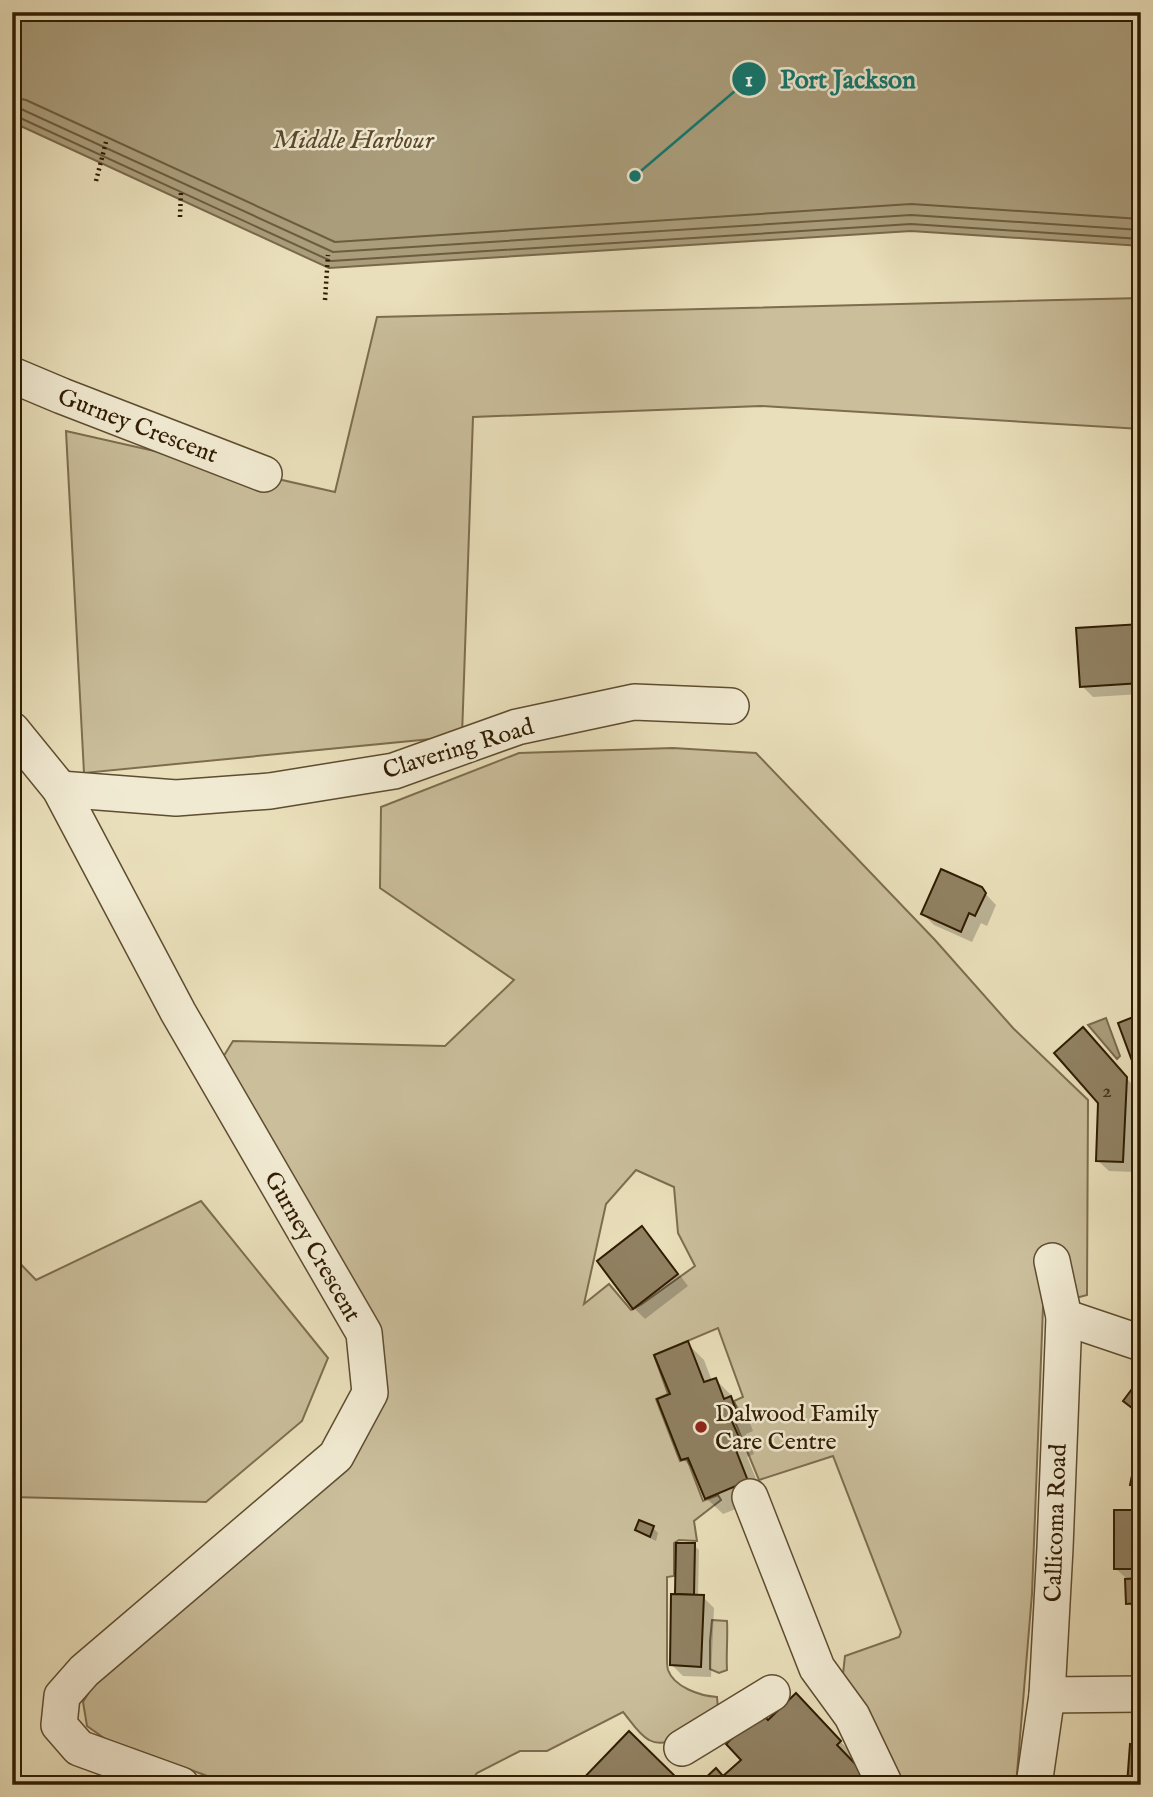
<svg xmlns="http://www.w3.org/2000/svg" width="1153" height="1797" viewBox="0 0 1153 1797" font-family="'IM FELL English',serif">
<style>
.green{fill:#cabe9b;stroke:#7d6d4e;stroke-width:2;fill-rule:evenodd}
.water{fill:#aa9d7b;stroke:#79694b;stroke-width:2}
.shadow{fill:#0003}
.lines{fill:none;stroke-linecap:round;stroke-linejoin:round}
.shore{stroke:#6d5c3e;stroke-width:2}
.building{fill:#908162;stroke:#301c02;stroke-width:2}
.minor-casing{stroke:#5e4d30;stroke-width:38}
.path{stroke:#301c02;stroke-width:4.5;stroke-dasharray:2 3.5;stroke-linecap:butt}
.minor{stroke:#f1ead2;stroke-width:35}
.poi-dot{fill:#8f2418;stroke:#f1ead2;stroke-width:2.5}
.labels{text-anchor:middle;stroke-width:5;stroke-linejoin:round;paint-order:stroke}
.number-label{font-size:21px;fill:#48351a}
.street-label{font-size:24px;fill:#301c02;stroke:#f1ead2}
.poi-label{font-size:24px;fill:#301c02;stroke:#f1ead2;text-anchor:start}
.water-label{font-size:26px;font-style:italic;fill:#5b492c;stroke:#f1ead2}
.leader{fill:none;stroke:#0f766e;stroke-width:2.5}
.callout-dot{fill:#0f766e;stroke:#f1ead2;stroke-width:2.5}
.mark-label{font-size:21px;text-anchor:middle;font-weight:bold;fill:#fff}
.callout-label{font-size:26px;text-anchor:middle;font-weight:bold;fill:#0f766e;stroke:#f1ead2;stroke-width:5;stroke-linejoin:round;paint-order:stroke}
</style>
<rect width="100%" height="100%" fill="#e9dfba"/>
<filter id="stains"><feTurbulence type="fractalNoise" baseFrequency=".00286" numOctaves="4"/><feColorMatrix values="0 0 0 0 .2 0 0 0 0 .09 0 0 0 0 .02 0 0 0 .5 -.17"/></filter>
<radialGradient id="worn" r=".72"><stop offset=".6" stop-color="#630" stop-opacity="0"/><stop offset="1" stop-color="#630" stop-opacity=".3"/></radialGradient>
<g class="green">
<path d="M1141,298V429L761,406L473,417L462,736L84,773L66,431L335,492L377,317Z"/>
<path d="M673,748L756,753L935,940L1013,1028L1088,1100L1087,1295L1043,1307L1032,1594L1016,1785H900C883,1747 868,1707 843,1674L845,1656L899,1637L901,1632L833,1456L759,1480L733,1417L739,1414L734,1401L743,1397L718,1328L654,1355L668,1394L656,1399L680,1461L687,1459L703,1501L718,1495L721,1500L694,1521L697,1541L679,1540L674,1543V1576L667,1577V1658C667,1662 667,1666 668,1670C674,1687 700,1696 717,1697L718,1710C701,1722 670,1752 649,1740C639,1735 630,1720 623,1712L547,1751H520L477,1773L468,1785H224L220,1781L202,1774L136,1750L111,1743L87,1726L83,1702L92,1687L357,1454L383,1371L220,1062L233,1041L445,1046L514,980L380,888L381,807L519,753ZM636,1170L674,1187L678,1233L695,1266L642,1304L631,1310L609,1284L584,1304L606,1204Z"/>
<path d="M201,1201L328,1358L302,1421L206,1502L12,1497V1255L36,1280Z"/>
<path d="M712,1620L727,1621C728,1638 726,1653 727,1670L719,1673L710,1669V1641Z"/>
</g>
<g class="water">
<path d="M12,12H1141V246L911,231L329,268L12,122Z"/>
<path d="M1106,1018L1120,1056L1117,1059L1088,1025Z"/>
</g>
<g class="shadow">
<path d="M1141,626V694L1093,697L1082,686Z"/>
<path d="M981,889L996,905L987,926L981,923L972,942L934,925L923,914Z"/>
<path d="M1093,1040L1137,1090L1134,1172L1109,1171L1097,1160L1100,1103Z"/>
<path d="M642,1229L653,1240L688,1286L645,1319L634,1308L599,1261Z"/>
<path d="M687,1343L704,1360L712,1381L716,1380L732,1396L735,1403L747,1415L753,1431L746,1434L754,1454L747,1457L764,1498L723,1514L706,1498L696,1472L683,1459L672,1395Z"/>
<path d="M1141,1512V1614H1139L1128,1603L1127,1579L1115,1568Z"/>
<path d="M653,1528L658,1533L656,1541L642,1534L637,1529Z"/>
<path d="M678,1545H694L699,1550L698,1596L703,1597L714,1608L711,1677L683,1676L672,1665L677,1596Z"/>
<path d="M817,1717L862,1764L873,1785H701L724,1778L743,1760L768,1722Z"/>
</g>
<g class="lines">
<g class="shore">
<path d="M12,97L26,100L335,242L911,204L1141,219"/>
<path d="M12,108L21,109L333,252L911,215L1141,230"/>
<path d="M12,116L18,117L331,261L911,224L1141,239"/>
</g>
</g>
<g class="building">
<path d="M1141,624V683L1080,687L1076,628Z"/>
<path d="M941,869L982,887L986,893L975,916L969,913L961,932L921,914Z"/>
<path d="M1141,1014V1085L1118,1023Z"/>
<path d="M1083,1027L1127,1077L1123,1162L1096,1161L1098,1103L1054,1053Z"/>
<path d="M642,1226L678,1274L633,1309L597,1261Z"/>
<path d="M688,1341L704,1382L716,1378L724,1399L731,1396L737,1414L730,1417L739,1437L732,1440L748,1481L705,1499L688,1458L681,1460L657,1399L670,1394L654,1355Z"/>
<path d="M1141,1377V1415L1123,1401Z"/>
<path d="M1141,1450V1487L1130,1485L1136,1457Z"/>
<rect x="1114" y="1510" width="27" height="59"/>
<path d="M639,1520L654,1526L650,1537L635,1530Z"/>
<path d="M676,1543H695L694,1595L675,1594Z"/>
<path d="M1141,1578V1603L1126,1604L1125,1579Z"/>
<path d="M671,1594L704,1595L701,1667L670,1665Z"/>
<path d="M796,1693L841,1741L837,1745L863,1772L850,1785H698L716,1768L723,1776L741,1760L726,1744L760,1712L768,1720Z"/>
<path d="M629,1731L684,1785H577Z"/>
<path d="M1130,1744L1141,1746V1785H1127Z"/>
</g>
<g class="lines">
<g class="minor-casing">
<g id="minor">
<path d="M12,375L62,396L264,474"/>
<path d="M12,730L60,789L178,1012L364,1333L370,1393L336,1456L84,1671L62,1696L59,1725L79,1748L181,1785"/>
<path d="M60,789L176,798L270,791L394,771L517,727L634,702L731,706"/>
<path d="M1064,1317L1141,1343"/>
<path d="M750,1497L817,1668L852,1716L885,1785"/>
<path d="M1047,1695L1141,1694"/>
<path d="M682,1748L772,1693"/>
<path d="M1034,1785L1047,1695L1055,1548L1064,1317L1052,1261"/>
</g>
</g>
<g class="path">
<path d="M96,181L106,142"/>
<path d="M180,217L181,191"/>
<path d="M325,300L328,255"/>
</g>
<use href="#minor" class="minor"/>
</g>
<circle class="poi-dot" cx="701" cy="1427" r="7"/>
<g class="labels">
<g class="number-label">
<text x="1107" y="1097">2</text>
</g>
<g class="street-label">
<text transform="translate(138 425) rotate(21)" y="8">Gurney Crescent</text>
<text transform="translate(458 748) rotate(-17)" y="8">Clavering Road</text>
<text transform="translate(313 1246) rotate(60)" y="8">Gurney Crescent</text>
<text transform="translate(1055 1523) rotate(-88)" y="8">Callicoma Road</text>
</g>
<g class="poi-label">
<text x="715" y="1421">Dalwood Family<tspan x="715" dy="28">Care Centre</tspan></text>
</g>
<g class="water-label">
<text x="353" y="148">Middle Harbour</text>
</g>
</g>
<path class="leader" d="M635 176L749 79"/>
<g class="callout-dot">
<circle cx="635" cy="176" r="7"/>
<circle cx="749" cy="79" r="18"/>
</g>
<g class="mark-label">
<text x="749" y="86">1</text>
</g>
<g class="callout-label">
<text x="848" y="88">Port Jackson</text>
</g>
<rect width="1153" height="1797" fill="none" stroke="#e9dfba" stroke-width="42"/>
<rect x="14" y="14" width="1125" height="1769" fill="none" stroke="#301c02" stroke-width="3.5"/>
<rect x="21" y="21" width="1111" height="1755" fill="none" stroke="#301c02" stroke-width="2"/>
<rect width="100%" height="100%" filter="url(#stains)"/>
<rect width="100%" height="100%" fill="url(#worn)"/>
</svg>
